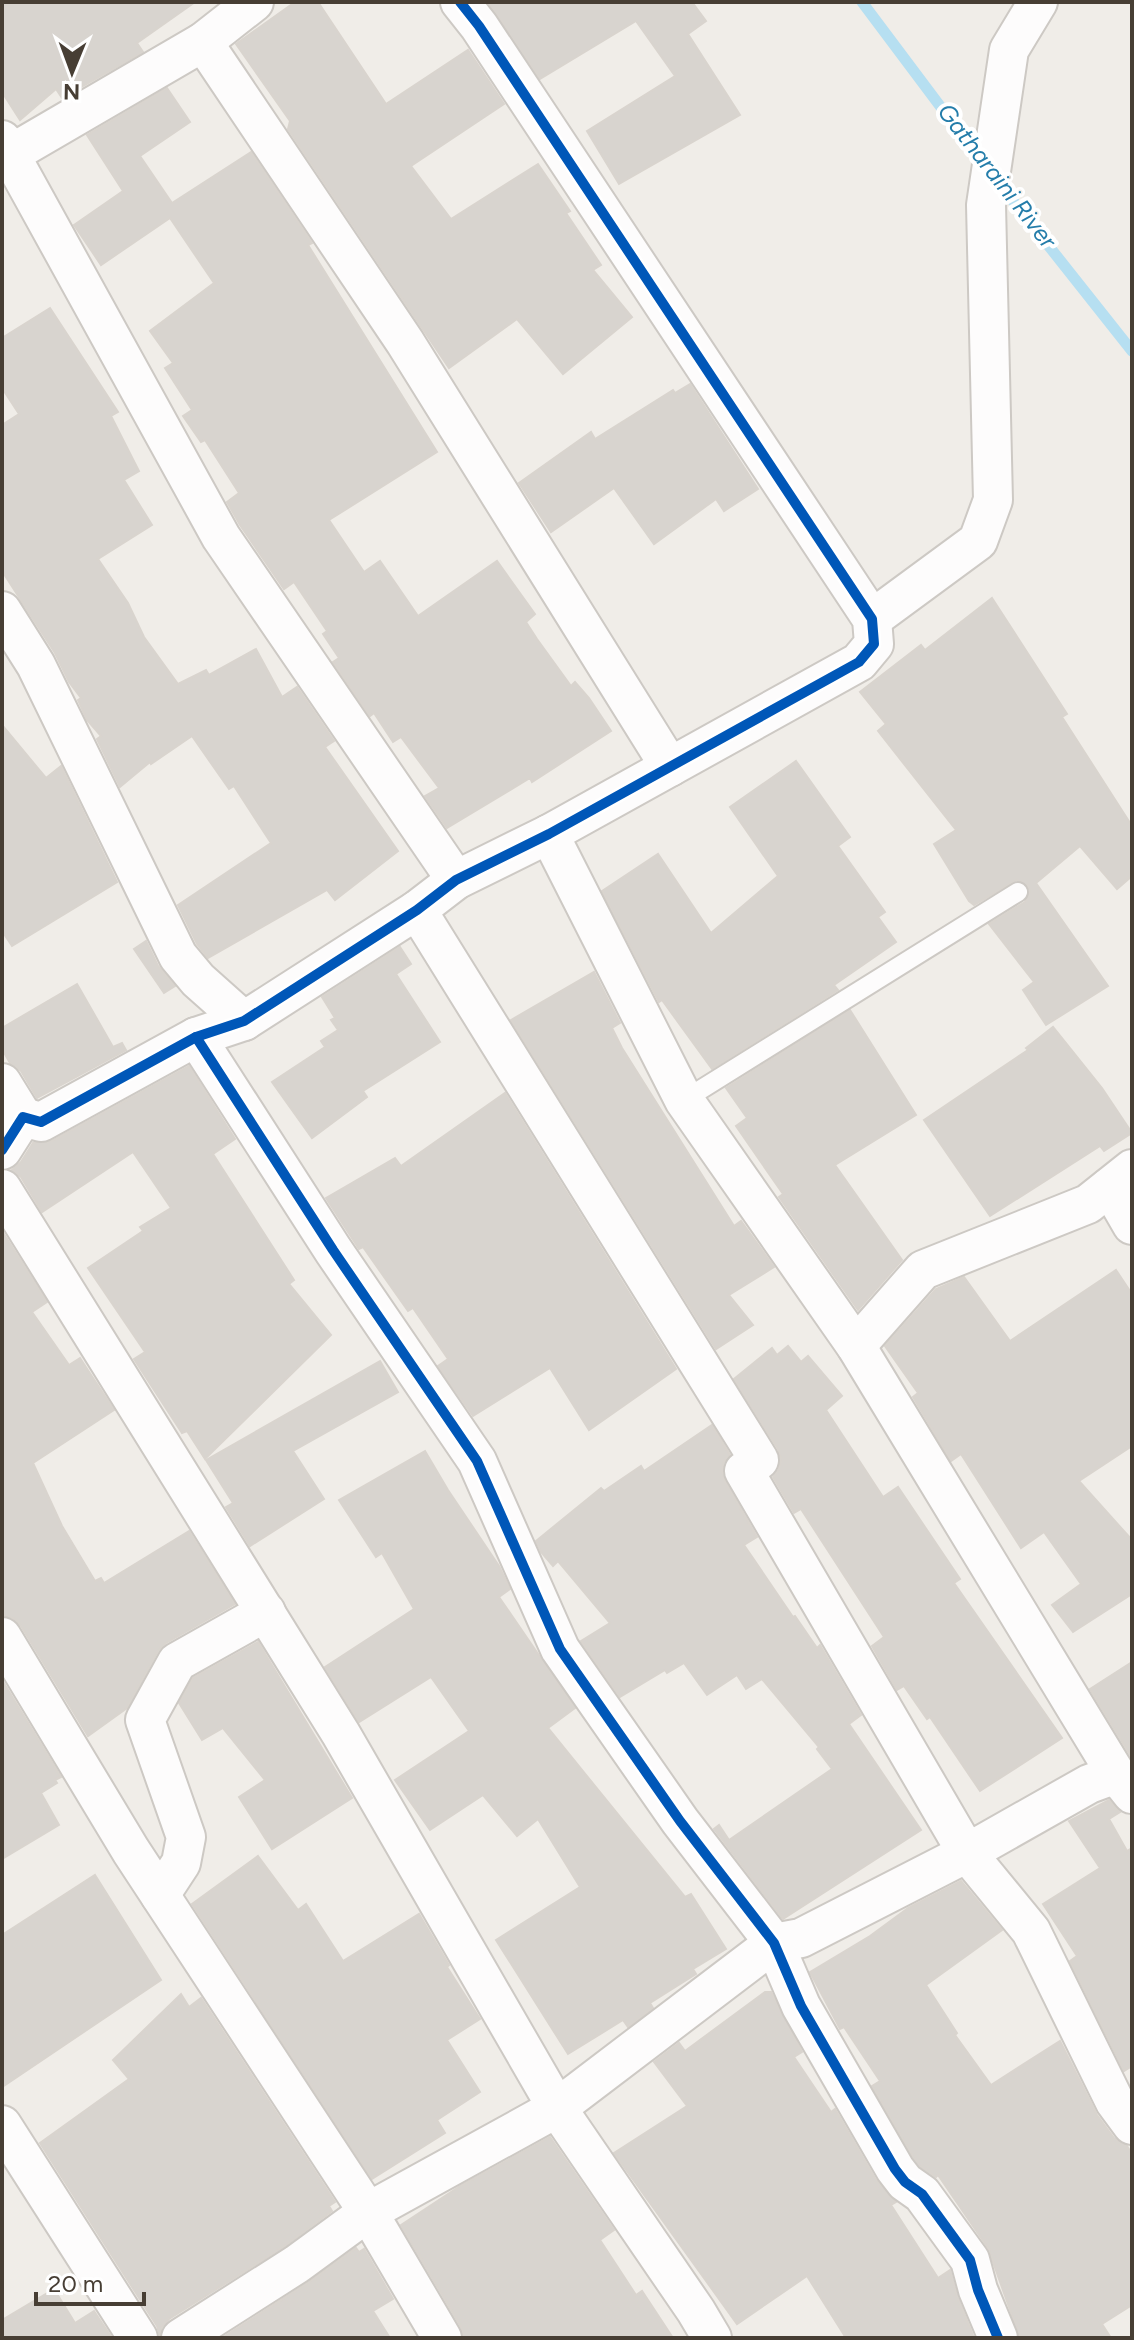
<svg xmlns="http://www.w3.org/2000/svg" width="1134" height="2340" viewBox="0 0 1134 2340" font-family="Figtree,sans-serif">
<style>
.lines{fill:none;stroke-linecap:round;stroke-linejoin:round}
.stream{stroke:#b6dff1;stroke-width:11}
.building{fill:#d8d4cf;stroke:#d9d4ce;stroke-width:2}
.service-casing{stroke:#cdc9c4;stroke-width:22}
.minor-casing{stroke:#cdc9c4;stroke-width:42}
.service{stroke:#fdfcfc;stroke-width:18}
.minor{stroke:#fdfcfc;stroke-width:38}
.cycleway-casing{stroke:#fff;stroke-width:15}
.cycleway{stroke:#0057b8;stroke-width:10}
.labels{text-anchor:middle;stroke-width:8;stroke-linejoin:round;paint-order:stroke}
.water-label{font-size:24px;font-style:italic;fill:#247daa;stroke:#fff}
</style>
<rect width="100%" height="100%" fill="#f0ede8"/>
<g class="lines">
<g class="stream">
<path d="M862,2L982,162"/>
<path d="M998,182L1132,351"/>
</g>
</g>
<g class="building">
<path d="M2,2H195L137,43L143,52L62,98L56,89L20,120L2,92Z"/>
<path d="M295,2H318L386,104L468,50L504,104L411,166L451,219L538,164L570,211L566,213L601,265L593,270L632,317L563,374L517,319L449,368L288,129L290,121L236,44Z"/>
<path d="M488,2H692L706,21L688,34L740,115L619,184L587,131L675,76L636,21L540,79Z"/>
<path d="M167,88L190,122L140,156L172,203L251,152L312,243L308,245L437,452L329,520L364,572L380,561L418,616L497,561L535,614L526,622L537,639L571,686L575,682L589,698L611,731L532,782L530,778L447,828L425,796L439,788L401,737L393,742L374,713L370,716L333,662L339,658L323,634L327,631L294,582L284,589L240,525L227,502L239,493L205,440L201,442L183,416L192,410L165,368L173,363L150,331L214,283L170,218L101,265L74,225L123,191L87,135Z"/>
<path d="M50,308L118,412L111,416L139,471L124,480L152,525L98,559L128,603L144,637L178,684L206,670L209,675L256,649L282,697L297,687L334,741L325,747L398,851L335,900L327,890L208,958L197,944L178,905L271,843L234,786L229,789L192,736L151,764L150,762L120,787L97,739L101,736L87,720L78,700L81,698L69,682L55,653L2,571V425L19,414L2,388V338Z"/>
<path d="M690,384L758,489L724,511L716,499L654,544L614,488L551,532L519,483L591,432L595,439L673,390L675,393Z"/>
<path d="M992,598L1067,714L1062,717L1132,826V876L1117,889L1080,846L1036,883L1108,986L1046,1025L1023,990L1034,982L989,924L1025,902L1030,892L1028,886L1017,880L974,905L969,901L934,844L956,830L878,731L886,724L860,692L921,645L925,650Z"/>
<path d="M2,725L46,778L61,766L117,882L12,946L2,931Z"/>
<path d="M796,761L850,837L838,846L885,912L878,917L896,942L834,985L838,990L712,1069L662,1000L659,1002L602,891L658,854L711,933L778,876L730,807Z"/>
<path d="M146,941L158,966L175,986L164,993L134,949Z"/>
<path d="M400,947L411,964L396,974L440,1042L363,1091L367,1097L312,1138L272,1082L325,1047L321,1041L338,1030L331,1020L335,1018L322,997Z"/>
<path d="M594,972L620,1023L612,1028L622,1048L734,1226L741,1221L774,1267L729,1295L753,1325L716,1349L511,1020Z"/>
<path d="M77,984L113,1047L122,1043L126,1050L37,1098L21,1071L10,1063L2,1049V1028Z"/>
<path d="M850,1010L916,1115L835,1165L902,1260L858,1310L779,1197L783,1194L736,1126L747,1118L726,1088Z"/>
<path d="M1053,1027L1102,1088L1132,1133L1104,1151L1100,1146L990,1216L924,1120L1028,1050L1026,1048Z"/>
<path d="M189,1066L235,1139L213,1154L294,1280L289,1284L331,1335L205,1459L187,1431L182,1433L134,1359L145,1352L88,1268L143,1231L140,1227L171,1208L133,1152L42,1212L21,1177L12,1170L21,1162L33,1143L52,1141Z"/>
<path d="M505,1093L676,1369L589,1430L550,1368L473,1416L438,1366L448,1359L413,1308L408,1311L363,1247L359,1249L326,1198L395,1158L401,1166Z"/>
<path d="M2,1231L47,1302L32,1312L69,1365L80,1358L114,1410L33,1463L62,1526L95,1581L101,1578L104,1583L189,1531L235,1604L166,1643L158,1651L127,1708L88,1736L21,1626L13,1618L2,1615Z"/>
<path d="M1116,1270L1132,1294V1446L1079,1481L1132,1540V1594L1073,1632L1052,1605L1081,1584L1044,1532L1021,1548L961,1454L951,1461L913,1397L918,1393L885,1346L936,1289L964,1277L1010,1341Z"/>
<path d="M788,1346L801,1362L808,1356L842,1396L826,1410L883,1497L898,1487L960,1579L954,1583L1062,1738L980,1791L930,1717L927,1719L904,1686L897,1690L872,1646L884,1637L801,1509L794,1513L773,1477L779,1469L781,1459L778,1449L734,1379L772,1348L777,1355Z"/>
<path d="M380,1361L398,1392L293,1451L324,1499L250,1546L226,1507L233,1503L206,1460Z"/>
<path d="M712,1425L730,1455L724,1462L722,1471L725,1481L757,1537L744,1545L793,1617L795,1616L817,1648L820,1645L861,1715L849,1724L921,1830L783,1919L714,1829L719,1825L729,1840L832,1769L817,1749L819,1747L762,1679L746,1689L737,1675L707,1695L684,1663L667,1673L665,1670L620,1697L581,1641L610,1623L558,1561L553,1566L541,1552L536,1541L601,1488L604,1491L641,1466L644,1471Z"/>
<path d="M425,1451L448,1490L499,1566L510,1589L499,1597L575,1708L548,1728L685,1897L691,1894L726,1949L693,1969L696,1974L650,2003L653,2008L628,2027L623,2020L568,2054L496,1940L580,1887L538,1819L517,1836L483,1795L430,1830L395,1780L469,1731L431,1677L359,1722L325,1667L414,1609L382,1553L376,1557L339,1500Z"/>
<path d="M258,1642L352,1798L272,1849L239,1797L265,1780L223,1728L202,1740L179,1703L193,1678Z"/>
<path d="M1132,1662V1758L1090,1689Z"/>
<path d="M2,1680L61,1777L55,1780L57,1783L41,1793L59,1825L2,1859Z"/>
<path d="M1109,1800L1120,1812L1109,1819L1127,1851L1132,1848V2066L1124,2071L1070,1961L1077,1956L1043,1904L1100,1868L1069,1821Z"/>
<path d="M258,1856L298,1910L306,1904L343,1961L419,1914L449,1965L447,1967L480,2019L447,2040L480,2092L437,2120L445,2133L372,2179L192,1904Z"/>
<path d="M95,1875L161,1980L2,2087V1935Z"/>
<path d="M961,1881L1002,1930L926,1985L957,2033L955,2035L991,2085L1060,2041L1097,2115L1114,2138L1127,2146L1132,2154V2305L1102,2324L1111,2338H1020L988,2248L938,2175L936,2177L920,2166L913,2157L872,2086L880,2081L844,2027L840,2029L810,1972L870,1936L908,1908Z"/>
<path d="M765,1992H771L802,2052L794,2057L831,2112L835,2109L876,2180L896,2202L891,2205L938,2278L950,2270L958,2298L974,2338H846L807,2276L737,2324L614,2153L687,2106L654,2062L679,2043L685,2051Z"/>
<path d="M181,1994L189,2007L201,1998L335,2202L329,2206L332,2211L285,2246L169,2319L162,2327L160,2336L157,2326L40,2143L129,2079L113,2060Z"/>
<path d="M550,2137L614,2230L600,2240L636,2295L642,2291L673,2338H464L461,2327L401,2225L460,2186Z"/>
<path d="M356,2248L359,2252L364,2249L393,2299L373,2311L390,2338H222L309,2282Z"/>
<path d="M54,2289L75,2323L94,2311L112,2338H2V2320Z"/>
</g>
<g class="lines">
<g class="service-casing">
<path id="service" d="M684,1100L1018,892"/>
</g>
<g class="minor-casing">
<g id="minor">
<path d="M203,42L405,342L670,767"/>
<path d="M2,140L221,537L456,880"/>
<path d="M2,159L203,42L254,2"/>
<path d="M2,611L36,665L178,956L198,980L244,1021"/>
<path d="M872,619L978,541L993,500L986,205L1009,50L1038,2"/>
<path d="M549,834L684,1100L856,1346L1116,1774"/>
<path d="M417,910L759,1460L744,1471L967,1853L1031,1931L1115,2102L1132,2125"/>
<path d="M196,1037L333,1250L477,1461L560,1649L680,1821L774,1943L801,2006L895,2169L905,2182L922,2194L970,2260L978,2290L998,2338"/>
<path d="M2,1083L23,1117"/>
<path d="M2,1150L23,1117L41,1122L196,1037L244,1021L417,910L456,880L549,834L859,662L874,644L872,619L479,26L460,2"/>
<path d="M1110,1187L1132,1225"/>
<path d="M2,1189L341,1734L557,2108L696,2311L712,2338"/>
<path d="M856,1346L923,1270L1088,1204L1132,1169"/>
<path d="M2,1637L131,1851L368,2212L442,2338"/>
<path d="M160,1895L181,1863L186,1837L145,1720L177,1662L266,1612"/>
<path d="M2,2125L138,2338"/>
<path d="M181,2338L297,2264L368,2212L557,2108L774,1943L801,1938L967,1853L1089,1784L1116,1774L1132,1794"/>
</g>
</g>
<use href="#service" class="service"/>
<use href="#minor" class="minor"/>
<g class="cycleway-casing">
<g id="cycleway">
<path d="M196,1037L333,1250L477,1461L560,1649L680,1821L774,1943L801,2006L895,2169L905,2182L922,2194L970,2260L978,2290L998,2338"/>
<path d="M2,1150L23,1117L41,1122L196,1037L244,1021L417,910L456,880L549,834L859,662L874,644L872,619L479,26L460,2"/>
</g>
</g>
<use href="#cycleway" class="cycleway"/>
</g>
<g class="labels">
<g class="water-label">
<text transform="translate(997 176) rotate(52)" y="8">Gatharaini River</text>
</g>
</g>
<rect width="1134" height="2340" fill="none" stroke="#473e34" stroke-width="8"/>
<g transform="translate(72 72) rotate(181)" stroke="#ffffff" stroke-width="6" paint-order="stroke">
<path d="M0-6L14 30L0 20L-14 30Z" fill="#473e34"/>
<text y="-12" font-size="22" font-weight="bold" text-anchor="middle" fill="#473e34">N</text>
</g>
<path d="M36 2292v12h108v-12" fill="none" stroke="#473e34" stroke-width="4"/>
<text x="48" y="2292" font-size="24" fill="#473e34" stroke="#ffffff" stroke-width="6" paint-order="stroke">20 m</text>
</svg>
